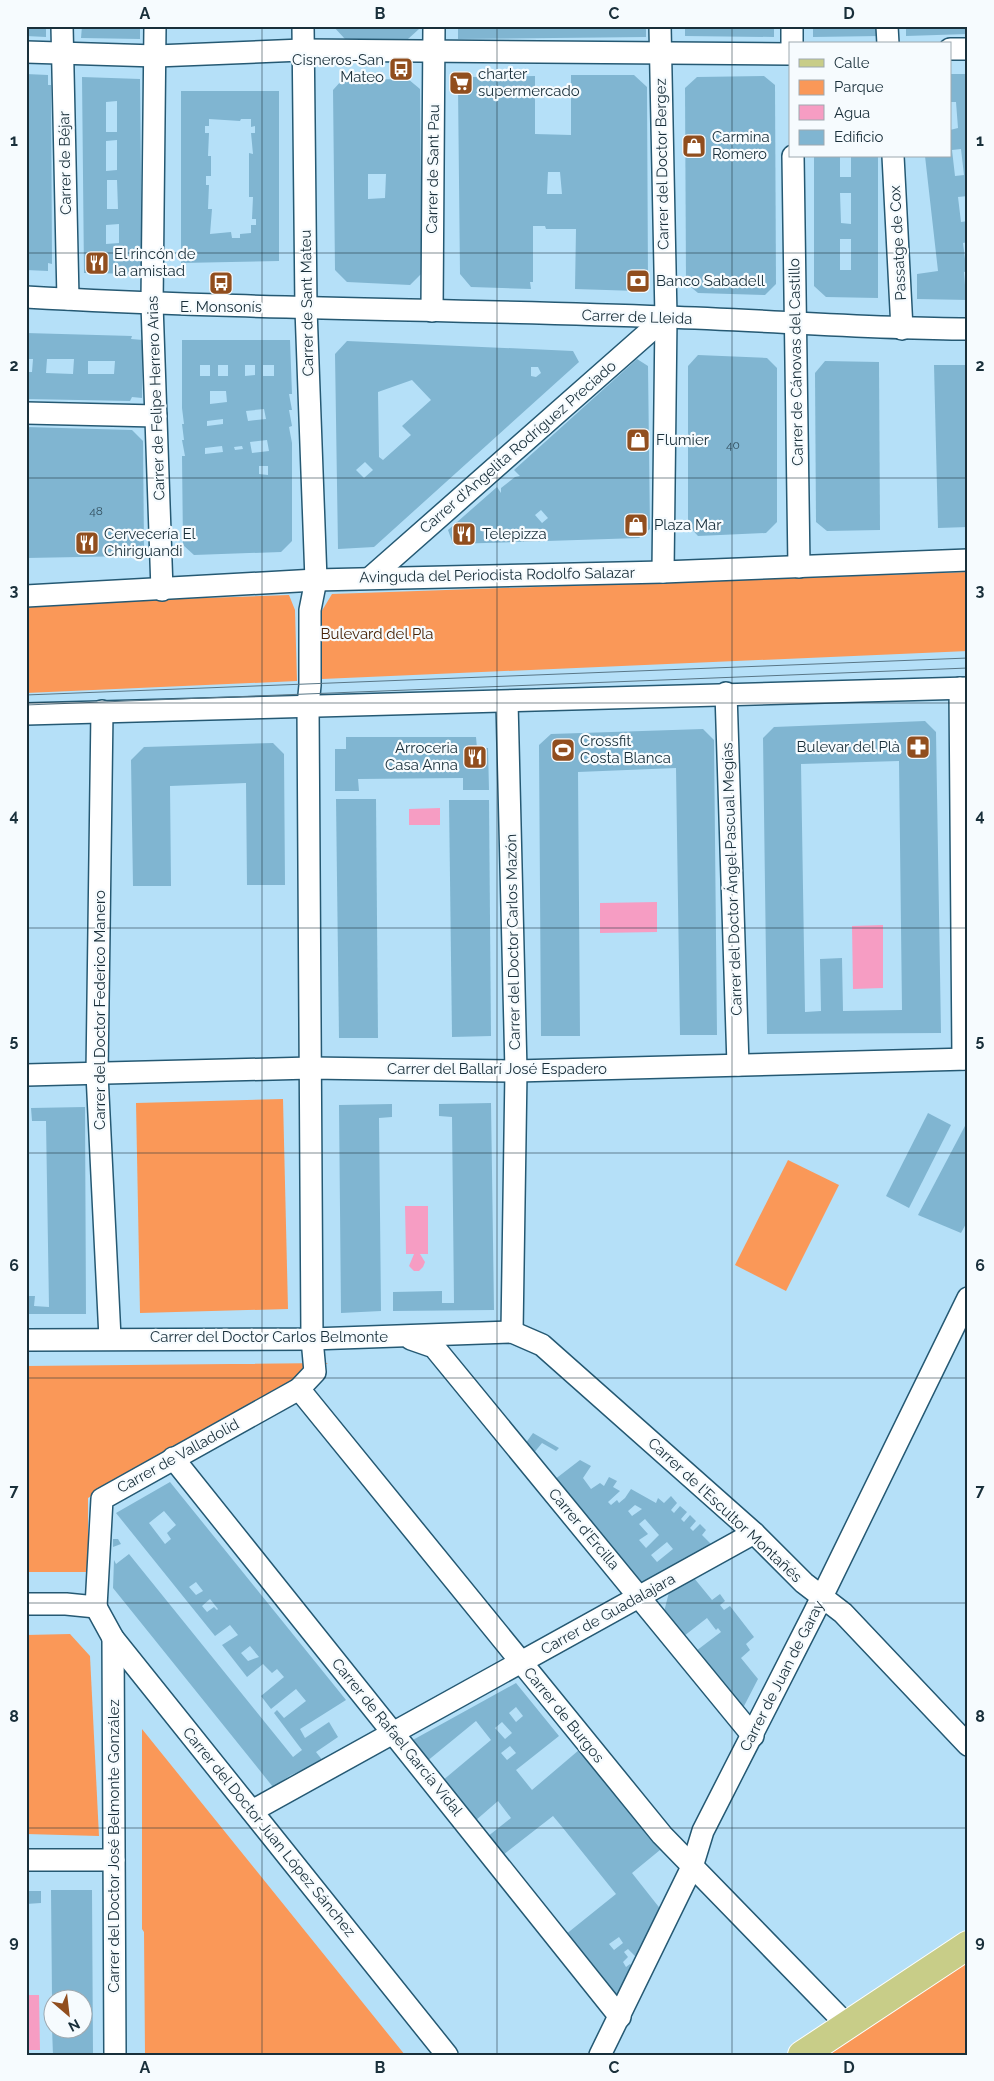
<svg xmlns="http://www.w3.org/2000/svg" width="994" height="2081" viewBox="0 0 994 2081" font-family="Raleway,sans-serif">
<style>
.green{fill:#fa9858}
.water{fill:#f69dc3}
.building{fill:#80b5d1;fill-rule:evenodd}
.lines{fill:none;stroke-linecap:round;stroke-linejoin:round}
.minor-casing{stroke:#255973;stroke-width:24}
.major-casing{stroke:#fff;stroke-width:30}
.minor{stroke:#fff;stroke-width:21}
.major{stroke:#c8cd88;stroke-width:28}
.tram{stroke:#597787;stroke-width:1}
.grid{fill:none;stroke:#192f3a;stroke-width:1;stroke-opacity:0.55}
.labels{text-anchor:middle;stroke-width:4.5;stroke-linejoin:round;paint-order:stroke}
.number-label{font-size:12px;fill:#335060}
.poi-label{font-size:15px;fill:#192f3a;stroke:#f6fbfe;text-anchor:start}
.street-label{font-size:15px;fill:#192f3a;stroke:#f6fbfe}
.park-label{font-size:15px;fill:#472105;stroke:#f6fbfe}
.neatline{fill:none;stroke:#192f3a;stroke-width:2}
.grid-label{font-size:16px;text-anchor:middle;font-weight:bold;fill:#192f3a}
</style>
<rect width="100%" height="100%" fill="#b5e0f8"/>
<g class="green">
<path d="M968,572V651L322,679L320,614L332,594Z"/>
<path d="M289,595L295,610L297,681L26,693V604Z"/>
<path d="M283,1099L288,1309L140,1313L136,1103Z"/>
<path d="M788,1160L839,1185L786,1291L735,1265Z"/>
<path d="M328,1363L88,1498V1572H26V1366Z"/>
<path d="M70,1634L90,1656L99,1836L26,1834V1635Z"/>
<path d="M142,1729L405,2055H145L144,1932L142,1929Z"/>
<path d="M968,1962V2055H828Z"/>
</g>
<g class="water">
<path d="M440,808V825H409V809Z"/>
<path d="M657,902V932L600,933V903Z"/>
<path d="M883,925V988L853,989L852,926Z"/>
<path d="M405,1206H428V1254H420L425,1262L423,1267L419,1271H414L409,1266L414,1254H406Z"/>
<path d="M26,1995H39L40,2050H26Z"/>
</g>
<g class="building">
<path d="M26,26H46V37L26,36Z"/>
<path d="M82,26H140V39L81,38Z"/>
<path d="M333,26H419V29L408,39H345Z"/>
<path d="M458,26H646V37L458,39Z"/>
<path d="M685,26H774V37L685,36Z"/>
<path d="M813,26H880V36L813,37Z"/>
<path d="M906,26H968V34L906,36Z"/>
<path d="M26,74L48,75V85H51L52,264L48,263V271L26,270Z"/>
<path d="M950,74H968V196L958,197L961,222L968,221V242L963,243L966,267H968V271L964,272L965,285H968V300L917,299V274L938,271L925,156H950V130L958,128L956,102H950ZM961,149L964,175L955,176L952,150Z"/>
<path d="M571,75H634L647,87L648,282L637,291L575,289L576,229H546L545,226H533V282H530L531,289L471,287L460,274L458,87L469,77L535,76V134L571,135ZM548,172H560L562,194H547Z"/>
<path d="M764,76L775,85L776,284L765,295L698,293L686,283L685,88L697,77Z"/>
<path d="M82,77L140,79L142,274L84,273ZM117,101V132H106V102ZM117,140V170L106,171V141ZM107,180H117L118,209H107ZM119,224V243L106,244V225Z"/>
<path d="M408,79L420,89L422,273L410,285L347,282L335,270L333,90L342,80ZM368,174H386L385,198L368,199Z"/>
<path d="M181,91H279V261L181,263ZM209,119L240,121L241,119H251V127L255,126V133H251L253,154L249,153V197H253L252,219H256V225H251V233L240,234V238H232L231,232L210,234L212,209H208L209,185H206V176H211V156H208L209,133H205V126H209Z"/>
<path d="M814,156H840V177H851V156H878V298L826,297L814,286ZM840,193H851V224L841,223ZM840,239H851V270H840Z"/>
<path d="M26,333L132,336L131,339L143,340L142,398L132,397L130,401L26,399V372H32L33,359H26ZM47,359H74L73,374L46,373ZM88,361H115L114,374H88Z"/>
<path d="M182,340H290L292,394H289L292,410H289L292,426L289,427L292,443V541L281,552L194,555L183,545L182,456H185L182,440H184L182,424H184L182,408ZM200,365H210V376H200ZM218,365H228V376H218ZM245,365H255V375L245,376ZM263,365H274V376H263ZM210,391H226L227,402L210,404ZM264,409L266,419L248,421L246,411ZM223,419V424L207,426V421ZM267,440L269,451L252,453L250,442ZM222,446L223,452L205,454V448ZM242,446L243,449L235,450L234,447ZM259,466H268V475L259,474Z"/>
<path d="M347,341L573,351L579,362L374,547L338,549L335,354ZM531,367H538L541,373L536,377L531,376ZM412,380L431,400L402,426L411,435L383,460L379,457L378,392ZM365,462L373,470L364,478L356,470Z"/>
<path d="M698,355L767,358L777,368V522L766,533L698,536L688,525V366Z"/>
<path d="M637,359L648,366L650,529L639,538L453,544L448,530L497,487L501,493V488L515,477L520,476L514,470ZM541,510L548,518L542,523L535,515Z"/>
<path d="M825,361L879,362L880,530L827,531L816,522L815,373Z"/>
<path d="M934,365H968V527L938,528Z"/>
<path d="M26,427L132,430L143,441L144,546L134,556L26,558Z"/>
<path d="M925,721L936,732L941,1033L767,1034L763,738L774,727ZM899,761L902,1010L843,1011L842,958L820,959L821,1011L805,1012L801,764Z"/>
<path d="M703,729L714,740L717,1035H680L676,768L578,772L580,1036H541L539,745L551,734Z"/>
<path d="M346,737H476L477,748H488L489,790H463V778L358,779L359,791H335V749H346Z"/>
<path d="M273,743L284,754L285,885H247L246,783L170,786L171,886H133L131,760L144,747Z"/>
<path d="M336,799H376L378,1038H339Z"/>
<path d="M449,800H489L491,1036L452,1037Z"/>
<path d="M491,1103L494,1310L393,1311V1292L442,1291V1303H454L452,1117L439,1116V1104Z"/>
<path d="M392,1104V1117L379,1118L381,1311L341,1313L339,1105Z"/>
<path d="M85,1107L86,1314H26V1296H35L34,1306L49,1307L46,1121H32L31,1108Z"/>
<path d="M928,1113L951,1125L909,1208L886,1196Z"/>
<path d="M966,1124L968,1220L961,1233L918,1215Z"/>
<path d="M533,1433L559,1448L556,1451L542,1443L533,1454L525,1444Z"/>
<path d="M580,1460L591,1466L583,1478L591,1489L600,1483L604,1486L609,1477L617,1481L613,1487L620,1491L608,1502L611,1505L617,1500L619,1503L625,1498L631,1489L656,1503L658,1498L664,1503L671,1496L677,1503L671,1510L674,1513L680,1506L687,1512L681,1519L684,1522L690,1515L696,1521L690,1528L693,1531L700,1524L706,1530L702,1535L713,1546L639,1586L554,1480ZM635,1505L642,1509L632,1516L628,1511ZM645,1519L659,1535L646,1548L639,1540L648,1534L639,1524ZM667,1542L673,1549L657,1562L651,1555Z"/>
<path d="M170,1482L346,1700L300,1729L305,1738L329,1722L338,1737L316,1752L323,1761L291,1775L273,1787L113,1588L114,1560L116,1564L129,1554L293,1757L302,1750L274,1713L277,1710L284,1718L306,1701L296,1689L271,1709L261,1696L284,1677L277,1669L272,1673L263,1664L247,1677L222,1645L238,1635L230,1625L215,1636L116,1513ZM164,1511L176,1525L167,1533L171,1539L165,1544L149,1523ZM196,1582L203,1591L196,1595L189,1587ZM210,1599L218,1609L217,1610L214,1607L207,1612L202,1606ZM250,1646L259,1657L248,1661L241,1653Z"/>
<path d="M113,1539H118L121,1544L113,1547Z"/>
<path d="M694,1578L712,1600L720,1594L725,1601L720,1605L724,1610L730,1606L754,1637L746,1644L750,1650L741,1658L758,1679L743,1708L696,1651L721,1632L718,1628L716,1630L707,1618L684,1636L664,1612L669,1592Z"/>
<path d="M516,1683L559,1736L516,1770L532,1790L579,1750L660,1850L632,1873L662,1911L639,1960L628,1949L624,1952L628,1957L623,1962L626,1967L630,1964L635,1969L618,2000L565,1935L616,1894L563,1828L553,1816L503,1855L487,1837L511,1818L498,1801L475,1821L442,1781L491,1740L476,1721L426,1762L411,1741ZM516,1707L523,1716L516,1722L509,1713ZM502,1722L512,1733L505,1739L495,1728ZM510,1746L516,1753L507,1760L501,1753ZM619,1937L623,1943L614,1950L609,1944Z"/>
<path d="M51,1890H92L93,2055H53L52,2028H82V1998H52Z"/>
<path d="M26,1891H41V1903L26,1904Z"/>
</g>
<g class="lines">
<g class="minor-casing">
<g id="minor">
<path d="M62,26L68,299"/>
<path d="M155,26L152,304L162,590"/>
<path d="M660,26L666,317L663,572"/>
<path d="M887,26L888,44"/>
<path d="M792,44V26"/>
<path d="M950,49H968"/>
<path d="M26,52L156,56L302,50L790,54"/>
<path d="M793,156L799,567"/>
<path d="M893,156L902,329"/>
<path d="M26,297C239,309 452,309 665,317C766,320 867,329 968,329"/>
<path d="M432,311L434,26"/>
<path d="M26,413L156,416"/>
<path d="M370,578L666,317"/>
<path d="M26,596L316,580L663,572L968,560"/>
<path d="M960,688L963,1059"/>
<path d="M726,693L738,1065"/>
<path d="M507,702L516,1071L512,1332"/>
<path d="M102,711L97,1074L110,1338"/>
<path d="M26,714L968,688"/>
<path d="M26,1075L311,1068L516,1071L968,1059"/>
<path d="M411,1339L434,1347L753,1736"/>
<path d="M26,1340L312,1339L512,1332L542,1345L754,1533L804,1583L843,1613L968,1745"/>
<path d="M299,1389L662,1835L847,2025"/>
<path d="M173,1458L620,2017"/>
<path d="M26,1604H66L96,1607"/>
<path d="M96,1607L102,1499L299,1389L315,1372L312,1339L308,706L310,685V610L316,580L306,309L303,26"/>
<path d="M96,1607L113,1638L447,2055"/>
<path d="M113,1638L115,2055"/>
<path d="M252,1811L754,1533"/>
<path d="M26,1860H114"/>
<path d="M600,2055L692,1867L703,1831L814,1613L968,1298"/>
</g>
</g>
<g class="major-casing">
<path id="major" d="M802,2055L968,1945"/>
</g>
<use href="#minor" class="minor"/>
<use href="#major" class="major"/>
<g class="tram">
<path d="M26,695L968,658"/>
<path d="M26,705L968,668"/>
</g>
</g>
<path class="grid" d="M262,26V2055M497,26V2055M732,26V2055M26,253H968M26,478H968M26,703H968M26,928H968M26,1153H968M26,1378H968M26,1603H968M26,1828H968"/>
<defs>
<g id="bus-square" transform="scale(1.25)"><rect x="-9" y="-9" width="18" height="18" rx="4" fill="#914e1e" stroke="#f6fbfe"/><path d="M-5-6H5V4H4V6H2V4H-2V6H-4V4H-5ZM-3.5-4V0h7V-4ZM-3.5 1.2v1.5H-2V1.2ZM2 1.2v1.5H3.5V1.2Z" fill="#fff"/></g>
<g id="supermarket-square" transform="scale(1.25)"><rect x="-9" y="-9" width="18" height="18" rx="4" fill="#914e1e" stroke="#f6fbfe"/><path d="M-6-5.5h2.5l.6 2H6L4.5 2H-2.5L-4.4-4H-6ZM-1.5 3.2a1.3 1.3 0 1 0 .1 0ZM3 3.2a1.3 1.3 0 1 0 .1 0Z" fill="#fff"/></g>
<g id="shop-square" transform="scale(1.25)"><rect x="-9" y="-9" width="18" height="18" rx="4" fill="#914e1e" stroke="#f6fbfe"/><path d="M-5-2.5h2.3a2.7 3.5 0 0 1 5.4 0H5L5.5 6h-11ZM-1.5-2.5h3a1.5 2.3 0 0 0-3 0Z" fill="#fff"/></g>
<g id="restaurant-square" transform="scale(1.25)"><rect x="-9" y="-9" width="18" height="18" rx="4" fill="#914e1e" stroke="#f6fbfe"/><path d="M-5-6h1v4h1v-4h1v4h1v-4h1v5L-1.5 .5V6h-2V.5L-5-1ZM5-6V6H3V1.5H1.5Q1.5-4 5-6Z" fill="#fff"/></g>
<g id="bank-square" transform="scale(1.25)"><rect x="-9" y="-9" width="18" height="18" rx="4" fill="#914e1e" stroke="#f6fbfe"/><path d="M-6-4H6V4H-6ZM0-2.3a2.3 2.3 0 1 0 0 4.6a2.3 2.3 0 1 0 0-4.6Z" fill="#fff"/></g>
<g id="pharmacy-square" transform="scale(1.25)"><rect x="-9" y="-9" width="18" height="18" rx="4" fill="#914e1e" stroke="#f6fbfe"/><path d="M-2-6h4v4h4v4h-4v4h-4v-4h-4v-4h4Z" fill="#fff"/></g>
<g id="stadium-square" transform="scale(1.25)"><rect x="-9" y="-9" width="18" height="18" rx="4" fill="#914e1e" stroke="#f6fbfe"/><path d="M0-5a6.5 5 0 1 0 0 10a6.5 5 0 1 0 0-10ZM-3.5-1.8h7v3.6h-7Z" fill="#fff"/></g>
</defs>
<g fill-rule="evenodd">
<use href="#bus-square" x="401" y="69"/>
<use href="#supermarket-square" x="461" y="83"/>
<use href="#shop-square" x="694" y="146"/>
<use href="#restaurant-square" x="97" y="263"/>
<use href="#bank-square" x="638" y="281"/>
<use href="#bus-square" x="221" y="283"/>
<use href="#shop-square" x="638" y="440"/>
<use href="#shop-square" x="636" y="525"/>
<use href="#restaurant-square" x="464" y="534"/>
<use href="#restaurant-square" x="87" y="543"/>
<use href="#pharmacy-square" x="918" y="747"/>
<use href="#stadium-square" x="563" y="750"/>
<use href="#restaurant-square" x="475" y="757"/>
</g>
<g class="labels">
<g class="number-label">
<text x="733" y="449">40</text>
<text x="96" y="515">48</text>
</g>
<g class="poi-label">
<text x="384" y="65" text-anchor="end">Cisneros-San<tspan x="384" dy="17">Mateo</tspan></text>
<text x="478" y="79">charter<tspan x="478" dy="17">supermercado</tspan></text>
<text x="712" y="142">Carmina<tspan x="712" dy="17">Romero</tspan></text>
<text x="114" y="259">El rincón de<tspan x="114" dy="17">la amistad</tspan></text>
<text x="656" y="286">Banco Sabadell</text>
<text x="221" y="312" text-anchor="middle">E. Monsonís</text>
<text x="656" y="445">Flumier</text>
<text x="654" y="530">Plaza Mar</text>
<text x="104" y="539">Cervecería El<tspan x="104" dy="17">Chiriguandi</tspan></text>
<text x="482" y="539">Telepizza</text>
<text x="580" y="746">Crossfit<tspan x="580" dy="17">Costa Blanca</tspan></text>
<text x="900" y="752" text-anchor="end">Bulevar del Plà</text>
<text x="458" y="753" text-anchor="end">Arroceria<tspan x="458" dy="17">Casa Anna</tspan></text>
</g>
<g class="street-label">
<text transform="translate(65 163) rotate(-91)" y="5">Carrer de Béjar</text>
<text transform="translate(662 164) rotate(-91)" y="5">Carrer del Doctor Bergez</text>
<text transform="translate(433 169) rotate(-89)" y="5">Carrer de Sant Pau</text>
<text transform="translate(898 243) rotate(-93)" y="5">Passatge de Cox</text>
<text transform="translate(307 303) rotate(-91)" y="5">Carrer de Sant Mateu</text>
<text transform="translate(637 317) rotate(2)" y="5">Carrer de Lleida</text>
<text transform="translate(796 362) rotate(-91)" y="5">Carrer de Cánovas del Castillo</text>
<text transform="translate(156 398) rotate(-92)" y="5">Carrer de Felipe Herrero Arias</text>
<text transform="translate(518 447) rotate(-41)" y="5">Carrer d'Angelita Rodríguez Preciado</text>
<text transform="translate(497 575) rotate(-1)" y="5">Avinguda del Periodista Rodolfo Salazar</text>
<text transform="translate(732 879) rotate(-92)" y="5">Carrer del Doctor Ángel Pascual Megías</text>
<text transform="translate(513 942) rotate(-91)" y="5">Carrer del Doctor Carlos Mazón</text>
<text transform="translate(100 1010) rotate(-90)" y="5">Carrer del Doctor Federico Manero</text>
<text x="497" y="1074">Carrer del Ballarí José Espadero</text>
<text x="269" y="1342">Carrer del Doctor Carlos Belmonte</text>
<text transform="translate(178 1456) rotate(-29)" y="5">Carrer de Valladolid</text>
<text transform="translate(725 1510) rotate(43)" y="5">Carrer de l'Escultor Montañés</text>
<text transform="translate(584 1529) rotate(50)" y="5">Carrer d'Ercilla</text>
<text transform="translate(608 1614) rotate(-29)" y="5">Carrer de Guadalajara</text>
<text transform="translate(782 1676) rotate(-63)" y="5">Carrer de Juan de Garay</text>
<text transform="translate(564 1715) rotate(51)" y="5">Carrer de Burgos</text>
<text transform="translate(397 1737) rotate(51)" y="5">Carrer de Rafael García Vidal</text>
<text transform="translate(269 1832) rotate(51)" y="5">Carrer del Doctor Juan López Sánchez</text>
<text transform="translate(114 1846) rotate(-90)" y="5">Carrer del Doctor José Belmonte González</text>
</g>
<g class="park-label">
<text x="377" y="639">Bulevard del Pla</text>
</g>
</g>
<rect width="994" height="2081" fill="none" stroke="#f6fbfe" stroke-width="55"/>
<rect x="789" y="42" width="162" height="115" fill="#f6fbfe" stroke="#9ea9b0"/>
<rect x="799" y="59" width="25" height="8" fill="#c8cd88" stroke="#9ea9b0"/>
<text x="834" y="68" font-size="15" fill="#192f3a">Calle</text>
<rect x="799" y="80" width="25" height="15" fill="#fa9858" stroke="#9ea9b0"/>
<text x="834" y="92" font-size="15" fill="#192f3a">Parque</text>
<rect x="799" y="105" width="25" height="15" fill="#f69dc3" stroke="#9ea9b0"/>
<text x="834" y="118" font-size="15" fill="#192f3a">Agua</text>
<rect x="799" y="130" width="25" height="15" fill="#80b5d1" stroke="#9ea9b0"/>
<text x="834" y="142" font-size="15" fill="#192f3a">Edificio</text>
<g transform="translate(68 2014) rotate(152)"><circle r="24" fill="#f6fbfe" stroke="#9ea9b0"/>
<path d="M0-4L9 19L0 12L-9 19Z" fill="#914e1e"/>
<text y="-8" font-size="14" font-weight="bold" text-anchor="middle" fill="#192f3a">N</text>
</g>
<rect x="28" y="28" width="938" height="2026" class="neatline"/>
<g class="grid-label">
<text x="145" y="19">A</text>
<text x="380" y="19">B</text>
<text x="614" y="19">C</text>
<text x="849" y="19">D</text>
<text x="14" y="146">1</text>
<text x="980" y="146">1</text>
<text x="14" y="371">2</text>
<text x="980" y="371">2</text>
<text x="14" y="596">3</text>
<text x="980" y="596">3</text>
<text x="14" y="821">4</text>
<text x="980" y="821">4</text>
<text x="14" y="1046">5</text>
<text x="980" y="1046">5</text>
<text x="14" y="1271">6</text>
<text x="980" y="1271">6</text>
<text x="14" y="1496">7</text>
<text x="980" y="1496">7</text>
<text x="14" y="1722">8</text>
<text x="980" y="1722">8</text>
<text x="14" y="1947">9</text>
<text x="980" y="1947">9</text>
<text x="145" y="2073">A</text>
<text x="380" y="2073">B</text>
<text x="614" y="2073">C</text>
<text x="849" y="2073">D</text>
</g>
</svg>
